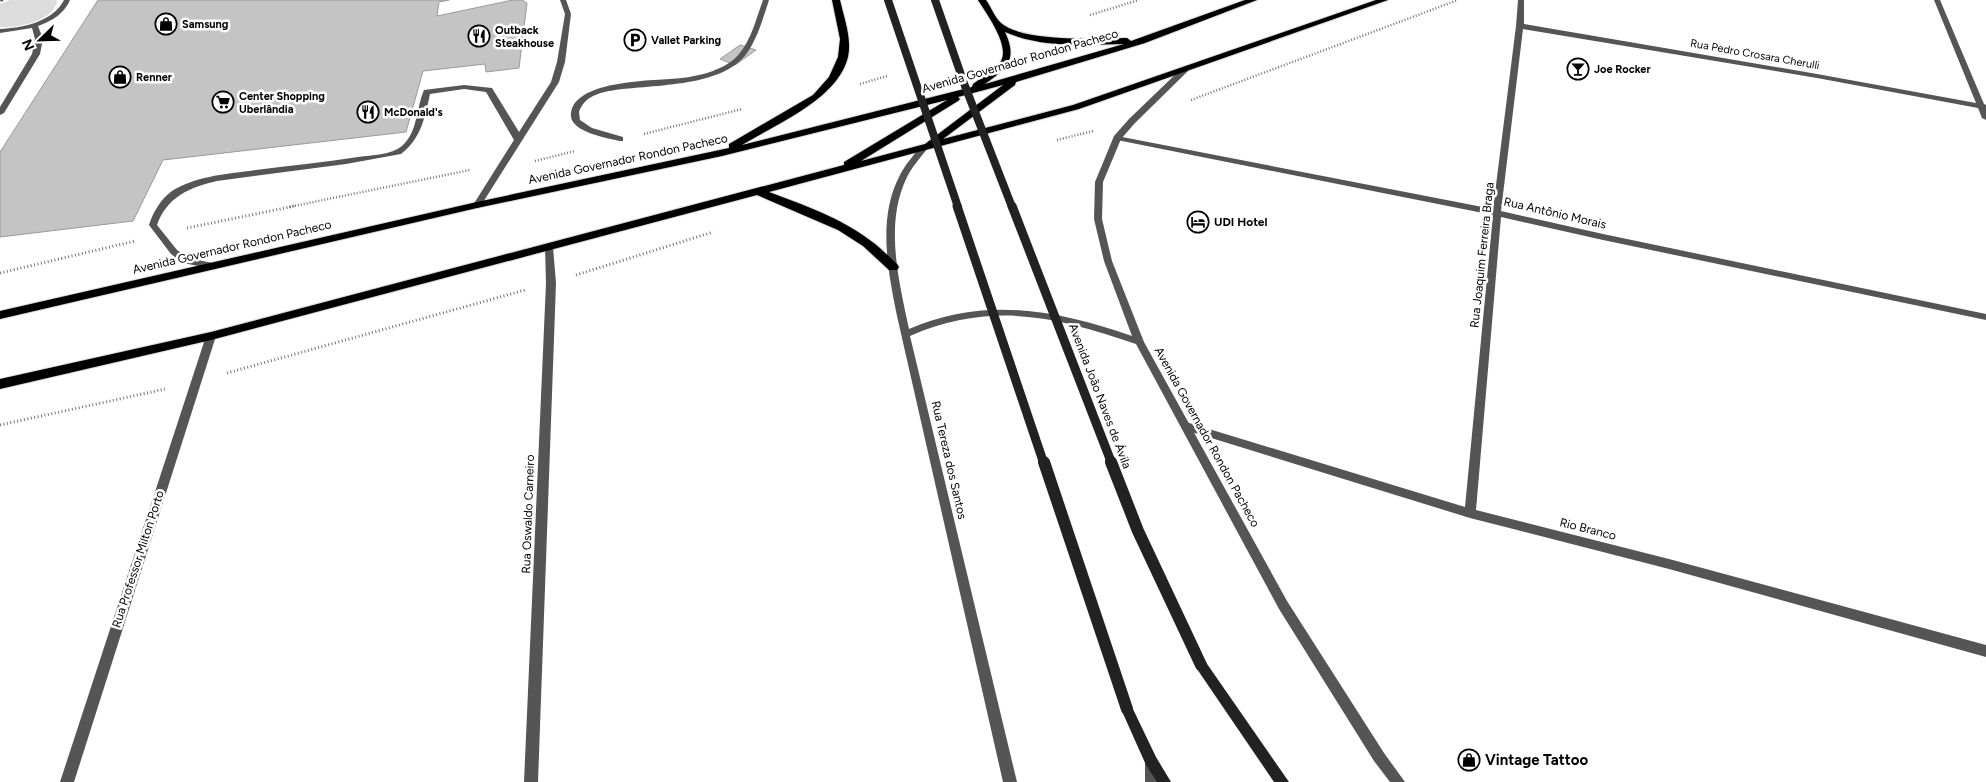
<svg xmlns="http://www.w3.org/2000/svg" width="1986" height="782" viewBox="0 0 1986 782" font-family="Figtree,sans-serif">
<style>
.green{fill:#dcdcdc}
.building{fill:#c4c4c4;stroke:#999}
.lines{fill:none;stroke-linecap:round;stroke-linejoin:round}
.primary-casing{stroke:#dbdbdb;stroke-width:2}
.path-far1{stroke:#777;stroke-width:2.5;stroke-dasharray:1 2;stroke-linecap:butt}
.path{stroke:#777;stroke-width:3;stroke-dasharray:1 2.5;stroke-linecap:butt}
.service{fill:#555;fill-rule:evenodd}
.minor{fill:#555;fill-rule:evenodd}
.tertiary{fill:#555;fill-rule:evenodd}
.secondary{fill:#222;fill-rule:evenodd}
.primary{fill:#000;fill-rule:evenodd}
.secondary-bridge-far2{stroke:#222;stroke-width:8}
.secondary-bridge-far1{stroke:#222;stroke-width:9}
.secondary-bridge{stroke:#222;stroke-width:12}
.labels{text-anchor:middle;stroke-width:5;stroke-linejoin:round;paint-order:stroke}
.far-poi-label{font-size:11px;font-weight:bold;fill:#000;stroke:#fff;text-anchor:start}
.far-street-label{font-size:11px;fill:#000;stroke:#fff}
.street-label{font-size:12px;fill:#000;stroke:#fff}
.poi-label{font-size:12px;font-weight:bold;fill:#000;stroke:#fff;text-anchor:start}
.near-poi-label{font-size:15px;font-weight:bold;fill:#000;stroke:#fff;text-anchor:start}
</style>
<rect width="100%" height="100%" fill="#fff"/>
<path class="green" d="M10,0H56L57,2C52,22 17,28 0,27V4Z"/>
<g class="building">
<path d="M98,0H449L439,2L437,16L513,0H522L527,3L519,68L486,72L485,64L423,71L406,132L163,160L133,221L0,237V152Z"/>
<path d="M740,45L756,50L735,65L720,59Z"/>
</g>
<g class="lines">
<g class="primary-casing">
<path id="primary" d="M832,0H840C844,18 852,38 848,57C838,99 776,124 742,145L972,87L973,84C982,77 995,71 1001,61C1010,45 986,13 978,0H986C991,7 995,18 1001,23C1022,42 1099,39 1127,38L1131,41L1245,0H1257L1145,43L1016,82L1015,85L943,139L1073,105L1376,0H1388L1079,109L769,192C804,205 841,218 871,241C880,247 888,256 897,264L899,267L897,270H889L863,246L838,230L757,195L211,340L0,389V379L211,332L844,165V162L947,100L722,156L477,208L0,319V311L477,202L729,148V144L813,95L829,77L838,57L840,39ZM1005,32C1042,48 1085,45 1124,44L985,84C1007,68 1018,60 1005,32ZM1003,85L925,144L861,161L958,101L960,99L958,97Z"/>
</g>
<g class="path-far1">
<path d="M1090,15L1139,0"/>
<path d="M860,84L887,76"/>
<path d="M1191,100L1458,0"/>
<path d="M644,134L742,109"/>
<path d="M1057,140L1093,131"/>
<path d="M535,161L575,151"/>
<path d="M289,207L470,170"/>
</g>
<g class="path">
<path d="M187,228L295,206"/>
<path d="M0,273L135,241"/>
<path d="M576,275L713,232"/>
<path d="M227,373L525,290"/>
<path d="M0,425L165,389"/>
</g>
<g class="service">
<path d="M0,0H4L1,2Z"/>
<path d="M64,0H70C64,14 52,21 38,26L43,39L40,54L4,113L0,115V107L32,54L35,39L32,28L0,33V29C22,28 53,22 64,0Z"/>
<path d="M560,0H566L571,14L565,62L559,82L480,207L477,208L473,205L514,140L486,92L464,89L430,94C425,117 421,139 401,154L346,164L217,181C190,187 167,197 157,225L177,250L189,258L217,264L218,266L217,268L214,269L183,263L171,254L149,225C153,212 161,199 172,191C194,177 224,174 249,171C285,166 322,163 358,157C372,155 391,155 402,146C418,132 416,108 424,90L464,85L492,88L519,132L551,82L557,62L565,14Z"/>
<path d="M763,0H769C763,18 758,37 747,53C722,89 648,84 609,91C595,94 584,98 579,112L580,120L592,128L623,137V141H620C607,138 568,132 571,113C576,79 655,81 682,78C698,76 715,72 729,63C749,50 755,22 763,0Z"/>
</g>
<g class="minor">
<path d="M1518,0H1524V24L1817,74L1976,103L1934,0H1940L1984,104L1986,105V120L1982,118L1978,108L1817,78L1523,29L1501,211L1603,234L1986,314V320L1603,240L1501,217L1476,510L1669,559L1986,645V657L1669,569L1470,518L1182,429L1181,426L1182,423L1186,422L1465,507L1493,215L1117,140L1113,138L1117,136L1493,209L1516,26Z"/>
<path d="M549,244L553,247L556,283L538,782H524L546,283L545,247Z"/>
<path d="M211,333L216,336L74,782H60L206,336Z"/>
</g>
<g class="tertiary">
<path d="M1181,69H1184L1188,71L1135,123L1121,139L1103,182L1102,219L1112,261L1144,342L1287,601L1384,753L1405,782H1390L1374,761L1279,609L1136,344C1055,316 992,301 910,336L1017,782H1003L897,316C888,271 877,218 900,175C905,165 913,156 920,147H926L927,149C920,158 912,167 907,177C884,224 899,281 909,329C985,296 1056,310 1132,336L1104,261L1094,219L1095,182L1114,136L1129,119Z"/>
<path d="M1151,756L1156,757L1157,762L1159,782H1145V762L1146,757Z"/>
</g>
<g class="secondary">
<path d="M1201,659L1205,661L1289,782H1274L1197,669L1195,665L1197,661Z"/>
<path d="M1127,703L1131,705L1156,757L1171,782H1157L1146,765L1121,709L1123,705Z"/>
</g>
<use href="#primary" class="primary"/>
<g class="secondary-bridge-far2">
<path d="M888,0L958,207"/>
<path d="M935,0L965,86L1012,207"/>
</g>
<g class="secondary-bridge-far1">
<path d="M957,206L1044,464"/>
<path d="M1012,206L1112,464"/>
</g>
<g class="secondary-bridge">
<path d="M1044,462L1127,709"/>
<path d="M1111,462L1138,531L1201,665"/>
</g>
</g>
<defs>
<g id="shop-ring" transform="scale(1.125)"><circle r="9.5" fill="#fff" stroke="#000" stroke-width="1.5"/><path d="M-5-2.5h2.3a2.7 3.5 0 0 1 5.4 0H5L5.5 6h-11ZM-1.5-2.5h3a1.5 2.3 0 0 0-3 0Z" fill="#000"/></g>
<g id="restaurant-ring" transform="scale(1.125)"><circle r="9.5" fill="#fff" stroke="#000" stroke-width="1.5"/><path d="M-5-6h1v4h1v-4h1v4h1v-4h1v5L-1.5 .5V6h-2V.5L-5-1ZM5-6V6H3V1.5H1.5Q1.5-4 5-6Z" fill="#000"/></g>
<g id="parking-ring" transform="scale(1.125)"><circle r="9.5" fill="#fff" stroke="#000" stroke-width="1.5"/><path d="M-3.5-5.5H1a3.5 3.5 0 0 1 0 7H-1V5.5H-3.5ZM-1-3.4V-.6H.8a1.4 1.4 0 0 0 0-2.8Z" fill="#000"/></g>
<g id="bar-ring" transform="scale(1.125)"><circle r="9.5" fill="#fff" stroke="#000" stroke-width="1.5"/><path d="M-6-5H6L.8 .8V4.5H3.5V6h-7V4.5H-.8V.8Z" fill="#000"/></g>
<g id="supermarket-ring" transform="scale(1.125)"><circle r="9.5" fill="#fff" stroke="#000" stroke-width="1.5"/><path d="M-6-5.5h2.5l.6 2H6L4.5 2H-2.5L-4.4-4H-6ZM-1.5 3.2a1.3 1.3 0 1 0 .1 0ZM3 3.2a1.3 1.3 0 1 0 .1 0Z" fill="#000"/></g>
<g id="hotel-ring" transform="scale(1.125)"><circle r="9.5" fill="#fff" stroke="#000" stroke-width="1.5"/><path d="M-6-4.5h1.5V1H6V5H4.5V3h-9V5H-6ZM-4 0a1.8 1.8 0 1 1 3.6 0ZM.5 0V-2.5h3Q6-2.5 6 0Z" fill="#000"/></g>
</defs>
<g fill-rule="evenodd">
<use href="#shop-ring" x="166" y="24"/>
<use href="#restaurant-ring" x="479" y="36"/>
<use href="#parking-ring" x="635" y="40"/>
<use href="#bar-ring" x="1578" y="69"/>
<use href="#shop-ring" x="120" y="77"/>
<use href="#supermarket-ring" x="223" y="102"/>
<use href="#restaurant-ring" x="368" y="112"/>
<use href="#hotel-ring" x="1198" y="222"/>
<use href="#shop-ring" x="1469" y="760"/>
</g>
<g class="labels">
<g class="far-poi-label">
<text x="182" y="28">Samsung</text>
<text x="495" y="34">Outback<tspan x="495" dy="13">Steakhouse</tspan></text>
<text x="651" y="44">Vallet Parking</text>
<text x="1594" y="73">Joe Rocker</text>
<text x="136" y="81">Renner</text>
<text x="239" y="100">Center Shopping<tspan x="239" dy="13">Uberlândia</tspan></text>
<text x="384" y="116">McDonald's</text>
</g>
<g class="far-street-label">
<text transform="translate(1755 54) rotate(10)" y="4">Rua Pedro Crosara Cherulli</text>
</g>
<g class="street-label">
<text transform="translate(1020 61) rotate(-16)" y="4">Avenida Governador Rondon Pacheco</text>
<text transform="translate(628 159) rotate(-12)" y="4">Avenida Governador Rondon Pacheco</text>
<text transform="translate(1555 213) rotate(13)" y="4">Rua Antônio Morais</text>
<text transform="translate(232 247) rotate(-13)" y="4">Avenida Governador Rondon Pacheco</text>
<text transform="translate(1482 255) rotate(-84)" y="4">Rua Joaquim Ferreira Braga</text>
<text transform="translate(1100 396) rotate(69)" y="4">Avenida João Naves de Ávila</text>
<text transform="translate(1207 437) rotate(61)" y="4">Avenida Governador Rondon Pacheco</text>
<text transform="translate(949 460) rotate(77)" y="4">Rua Tereza dos Santos</text>
<text transform="translate(528 514) rotate(-88)" y="4">Rua Oswaldo Carneiro</text>
<text transform="translate(1588 529) rotate(14)" y="4">Rio Branco</text>
<text transform="translate(138 559) rotate(-72)" y="4">Rua Professor Milton Porto</text>
</g>
<g class="poi-label">
<text x="1214" y="226">UDI Hotel</text>
</g>
<g class="near-poi-label">
<text x="1485" y="765">Vintage Tattoo</text>
</g>
</g>
<g transform="translate(40 40) rotate(247)" stroke="#ffffff" stroke-width="4" paint-order="stroke">
<path d="M0-4L9 19L0 12L-9 19Z" fill="#000000"/>
<text y="-8" font-size="14" font-weight="bold" text-anchor="middle" fill="#000000">N</text>
</g>
</svg>
